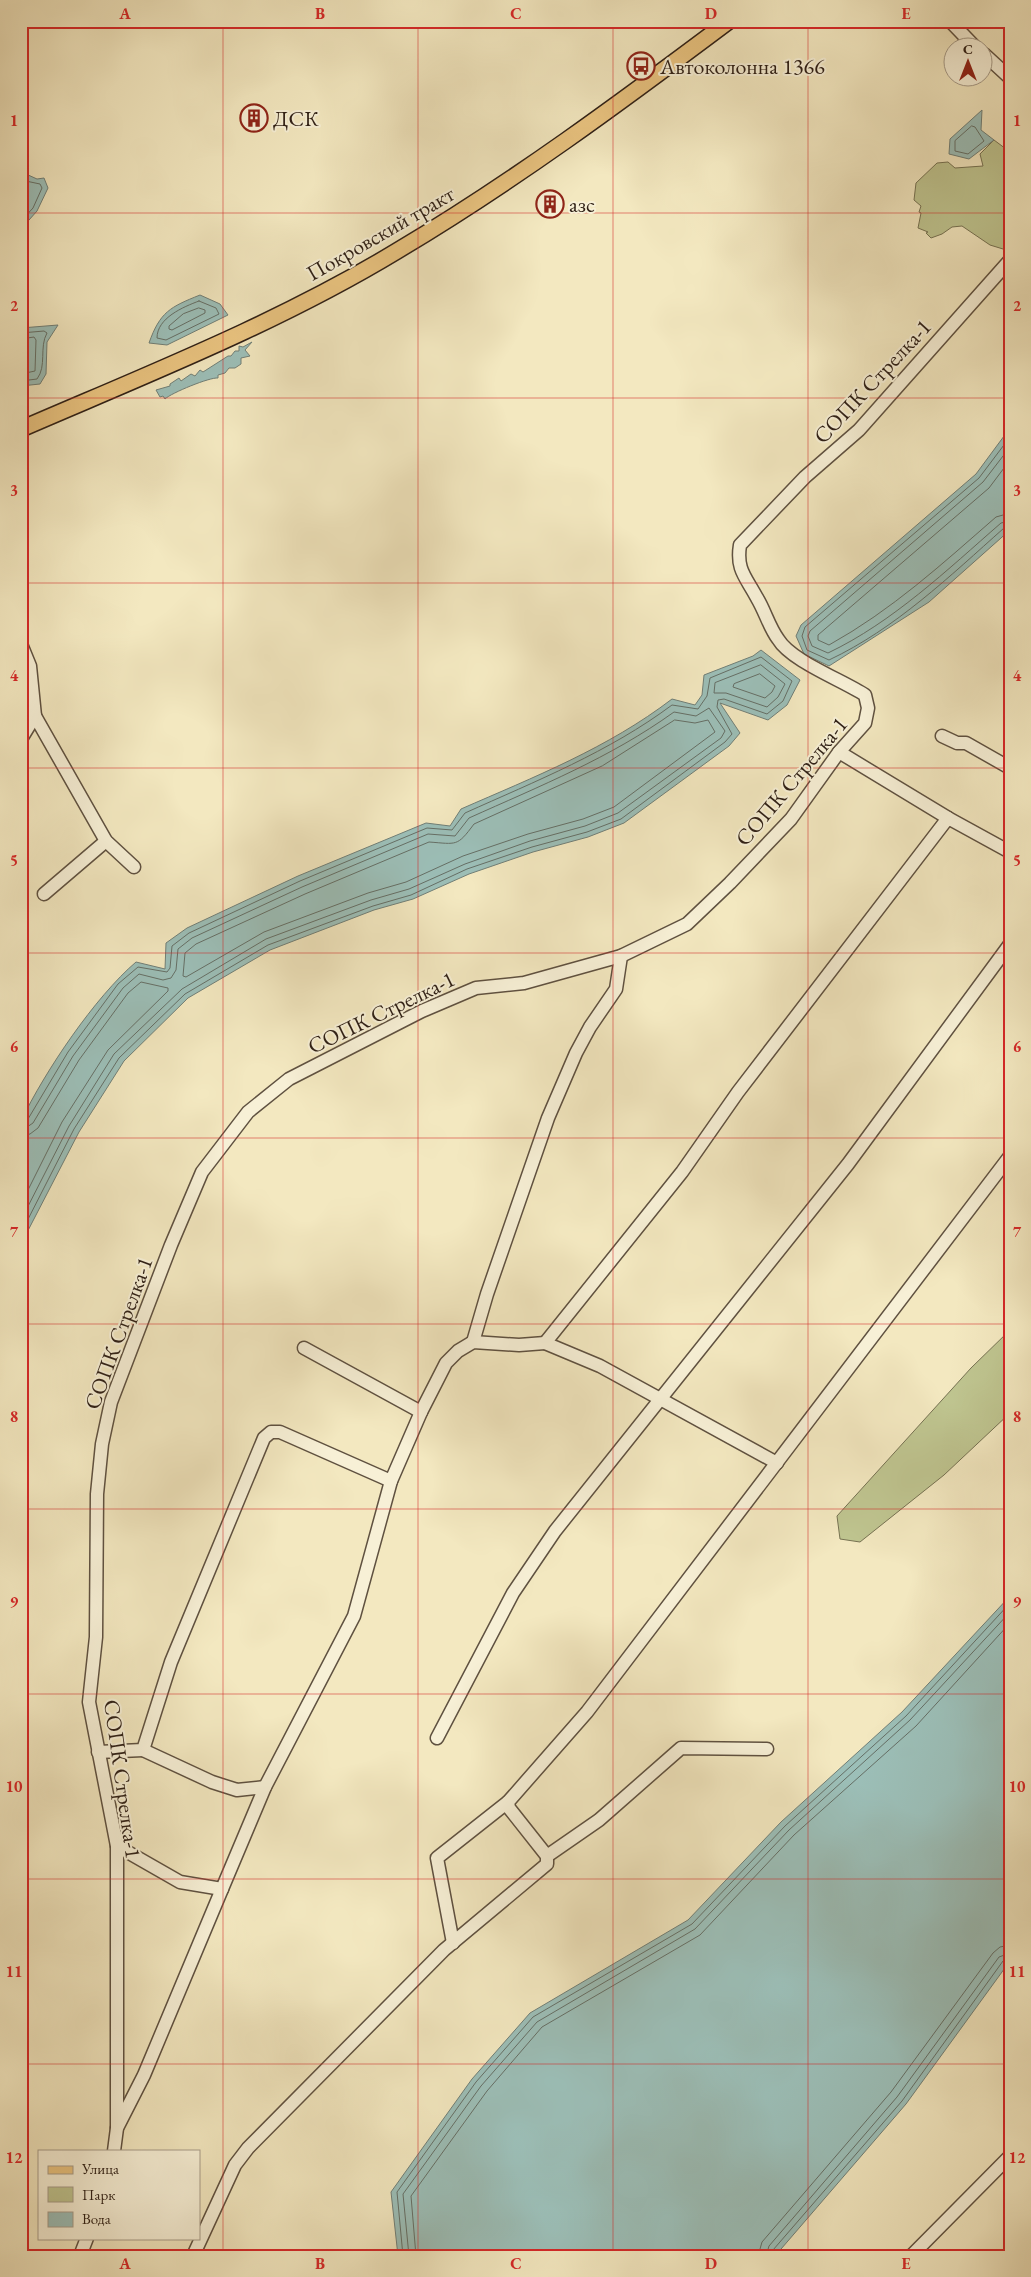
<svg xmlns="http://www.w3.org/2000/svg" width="1031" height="2277" viewBox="0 0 1031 2277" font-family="'EB Garamond',serif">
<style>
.green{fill:#bfc590;stroke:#767252}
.water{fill:#9cbfb8;stroke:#707f77}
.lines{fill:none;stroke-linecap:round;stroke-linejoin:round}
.shore{stroke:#656f66;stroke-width:1}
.minor-casing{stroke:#5f5140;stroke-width:15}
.major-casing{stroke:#2e1f15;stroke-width:18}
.minor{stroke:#f7f0d6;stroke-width:12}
.major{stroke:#eac480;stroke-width:15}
.grid{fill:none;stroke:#d62828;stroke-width:1;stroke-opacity:0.55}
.labels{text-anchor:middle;stroke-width:4;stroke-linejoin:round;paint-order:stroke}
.poi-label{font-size:22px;fill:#2e1f15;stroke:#f7f0d6;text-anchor:start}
.street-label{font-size:22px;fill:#2e1f15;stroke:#f7f0d6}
.neatline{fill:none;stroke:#d62828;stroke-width:2}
.grid-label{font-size:16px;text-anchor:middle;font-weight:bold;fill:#d62828}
</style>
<rect width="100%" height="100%" fill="#f3e8c0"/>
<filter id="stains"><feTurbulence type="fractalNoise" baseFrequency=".004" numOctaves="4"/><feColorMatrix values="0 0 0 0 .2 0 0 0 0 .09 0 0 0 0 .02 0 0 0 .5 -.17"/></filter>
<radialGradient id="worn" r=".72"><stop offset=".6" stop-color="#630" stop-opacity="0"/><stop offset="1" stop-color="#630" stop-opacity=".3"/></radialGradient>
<g class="green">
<path d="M994,140L1010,152V242L1003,249L990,245L962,226L952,227L942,234L931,238L926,233L928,232L918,228L921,213L919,212L921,206L914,200L916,183L937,163L948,162L955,168L983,166L980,154Z"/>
<path d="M1010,1330V1413L944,1475L860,1542L840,1539L837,1516L971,1368Z"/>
</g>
<g class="water">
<path d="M982,110L981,130L994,140L969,159L949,154L950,139Z"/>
<path d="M26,174L37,179L44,178L48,188L37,211L21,229V175Z"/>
<path d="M200,295L220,304L228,315L167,345L149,343C160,312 170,307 200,295Z"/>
<path d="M58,325L47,342L46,374L40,384L21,386V328Z"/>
<path d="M252,342L245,350L250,356L241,358V364L235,368H229L225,373L218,375V378C210,377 171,393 165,399L163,396L160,397L156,390L170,386V384L179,378L181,381L191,374L195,376L200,370L203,372L228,356H231L235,351H239V346L243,347Z"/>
<path d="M1010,428V530L929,602L829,666L804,654L796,636L801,625L976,474Z"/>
<path d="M761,650L800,680L787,705L768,720L720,703L740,733L729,746L624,823L588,837L533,852L469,874L413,899L374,910L270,950L188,998L124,1061L79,1132L21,1244V1121C45,1071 95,997 136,962L165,969L166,943L187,928L298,876L426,823L450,826L461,809C534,777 608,748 672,699L695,705L702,695L704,675L753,656Z"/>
<path d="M1010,1596V1961L906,2104L775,2256H398L391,2192L472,2079L530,2013L688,1920L781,1822L902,1712Z"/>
</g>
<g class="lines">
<g class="shore">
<path d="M972,126L975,127L984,141L968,154L955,151V141Z"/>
<path d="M21,180L40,184L42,188L33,208L21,221"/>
<path d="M199,301L216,308L219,314L166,340L157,338C157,318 183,307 199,301Z"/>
<path d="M199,308L205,310V313L172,330L169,329V326L183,314Z"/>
<path d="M21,333L44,331L47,333C39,347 47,366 37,379L21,381"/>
<path d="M21,339L34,337L36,340L35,371L21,374"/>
<path d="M1010,437L979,478L805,627L802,636L807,650L829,660C895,629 950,576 1004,528L1010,527"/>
<path d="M1010,447L983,482L810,631L808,636L812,646L828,653C893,622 947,570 1001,523L1010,521"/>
<path d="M1010,460L989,488L818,635V640L829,645C892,610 942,564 996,517L1010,513"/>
<path d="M761,665L785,684L778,697L767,707L726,693H714L715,683Z"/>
<path d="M760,674L775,686L772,692L765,698L733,687L734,684Z"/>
<path d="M675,720L695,723L708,720L715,732L614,807L583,819L528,834L463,856L406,882L368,893L264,932L186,977L183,976L185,953L196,944L305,894L429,842C457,844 457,847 474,824L602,766Z"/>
<path d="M21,1122L28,1119L68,1052L118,984L138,967L167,972L170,968L172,946L189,933L300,881L427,828L452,830L465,813C536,781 609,752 672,705L698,709L707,696L710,678L761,657L792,681L783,701L767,714L724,699L718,700L717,707L732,734L725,742L621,819L587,832L532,847L467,869L411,895L373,906L268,945L185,994L119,1058L74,1129L21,1233"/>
<path d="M21,1128L27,1127L33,1123L73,1056L123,988L139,974L163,980L171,978L176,970L178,949L192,938L302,887L428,834L455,836L469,818C540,786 610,758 674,712L696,716L709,708L725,731L721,738L618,813L585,826L530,841L465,864L409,889L371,900L266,939L182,989L114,1054L69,1126L21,1220"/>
<path d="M21,1136L30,1134L38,1128L79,1060L128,993L141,982L168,988V991L108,1050L62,1122L21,1204"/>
<path d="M403,2256L397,2192L476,2082L533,2017L692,1924L785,1826L906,1716L1010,1603"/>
<path d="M409,2256L403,2194L481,2086L537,2022L695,1929L789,1830L910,1720L1010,1612"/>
<path d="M416,2256L411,2196L487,2091L542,2027L700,1935L794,1835L916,1726L1010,1623"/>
<path d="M758,2256L762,2242L891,2092L993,1953L1000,1947L1010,1945"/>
<path d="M766,2256L769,2246L897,2097L999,1957L1010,1953"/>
<path d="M772,2256L773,2250L902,2101L1003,1961L1010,1959"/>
</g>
<g class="minor-casing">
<g id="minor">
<path d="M950,21L976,48"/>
<path d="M984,54L1010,78"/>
<path d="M21,644L30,666L35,716L21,739"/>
<path d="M21,699L35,716L106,841L134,867"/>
<path d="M942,736L957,743H966L1010,768"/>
<path d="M839,752L948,818"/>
<path d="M44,894L106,841"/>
<path d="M473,1342L487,1294L548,1118L576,1053L590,1027L616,989L621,956"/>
<path d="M304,1348L421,1412"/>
<path d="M777,1463L600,1366L545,1343L682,1172L738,1092L948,818L1010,852"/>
<path d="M437,1738L513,1593L555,1531L848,1164L1010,944"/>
<path d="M143,1750L212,1782L237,1790L265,1787"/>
<path d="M98,1752L143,1750L171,1662L264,1438L271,1432H280L391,1481"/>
<path d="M117,1846L180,1882L222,1889L265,1787L354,1616L391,1481L421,1412L446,1363L458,1351L473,1342L519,1345L545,1343"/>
<path d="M547,1856L599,1820L681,1748L767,1749"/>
<path d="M453,1943L437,1858L508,1802"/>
<path d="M117,2128V1846L89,1702L96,1637L97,1494L102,1444L111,1402L171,1245L202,1172L248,1112L289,1079L422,1011L476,988L524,983L621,956L687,924L730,883L791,819L839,752L865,723L868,708L865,695C842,680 791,661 778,639C769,627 765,611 757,598C746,577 736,570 740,545L805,477L859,430L1010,260"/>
<path d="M114,2151L117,2128L144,2075L222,1889"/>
<path d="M80,2256L87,2238"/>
<path d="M193,2256L235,2165L248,2148L444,1950L547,1864V1856L509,1808L508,1802L587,1712L1010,1156"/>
<path d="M911,2256L1010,2156"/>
</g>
</g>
<g class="major-casing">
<path id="major" d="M21,429C148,374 278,323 397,251C513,182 621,102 729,21"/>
</g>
<use href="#minor" class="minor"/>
<use href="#major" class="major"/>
</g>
<path class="grid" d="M223,21V2256M418,21V2256M613,21V2256M808,21V2256M21,213H1010M21,398H1010M21,583H1010M21,768H1010M21,953H1010M21,1138H1010M21,1324H1010M21,1509H1010M21,1694H1010M21,1879H1010M21,2064H1010"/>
<defs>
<g id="bus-ring" transform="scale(1.4375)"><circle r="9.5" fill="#f7f0d6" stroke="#8f2418" stroke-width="1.5"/><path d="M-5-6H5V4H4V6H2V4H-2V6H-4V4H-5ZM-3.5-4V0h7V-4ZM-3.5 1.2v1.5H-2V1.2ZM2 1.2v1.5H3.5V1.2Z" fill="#8f2418"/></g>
<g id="building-ring" transform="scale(1.4375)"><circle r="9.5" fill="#f7f0d6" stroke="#8f2418" stroke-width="1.5"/><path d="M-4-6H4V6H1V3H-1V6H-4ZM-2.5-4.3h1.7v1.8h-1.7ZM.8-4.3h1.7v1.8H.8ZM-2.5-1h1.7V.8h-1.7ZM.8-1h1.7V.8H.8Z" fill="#8f2418"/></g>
</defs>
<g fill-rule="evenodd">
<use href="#bus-ring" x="641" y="66"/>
<use href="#building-ring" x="254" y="118"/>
<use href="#building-ring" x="550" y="204"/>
</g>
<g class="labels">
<g class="poi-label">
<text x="660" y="74">Автоколонна 1366</text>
<text x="273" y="126">ДСК</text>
<text x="569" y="212">азс</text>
</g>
<g class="street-label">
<text transform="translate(380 233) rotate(-30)" y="8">Покровский тракт</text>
<text transform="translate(872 381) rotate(-47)" y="8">СОПК Стрелка-1</text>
<text transform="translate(791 781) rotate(-50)" y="8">СОПК Стрелка-1</text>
<text transform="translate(381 1012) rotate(-26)" y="8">СОПК Стрелка-1</text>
<text transform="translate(118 1333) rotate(-70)" y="8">СОПК Стрелка-1</text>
<text transform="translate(123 1779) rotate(82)" y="8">СОПК Стрелка-1</text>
</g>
</g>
<rect width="1031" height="2277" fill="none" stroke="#f3e8c0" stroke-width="55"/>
<rect x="38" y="2150" width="162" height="90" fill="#f7f0d6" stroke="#a79c89"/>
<rect x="48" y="2166" width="25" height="8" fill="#eac480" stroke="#a79c89"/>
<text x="82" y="2174" font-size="15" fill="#2e1f15">Улица</text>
<rect x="48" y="2187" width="25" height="15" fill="#bfc590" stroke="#a79c89"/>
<text x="82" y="2200" font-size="15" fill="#2e1f15">Парк</text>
<rect x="48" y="2212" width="25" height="15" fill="#9cbfb8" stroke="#a79c89"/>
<text x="82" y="2224" font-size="15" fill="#2e1f15">Вода</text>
<g transform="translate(968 62)"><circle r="24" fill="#f7f0d6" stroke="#a79c89"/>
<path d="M0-4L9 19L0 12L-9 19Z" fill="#8f2418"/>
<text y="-8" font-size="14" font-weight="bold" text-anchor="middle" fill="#2e1f15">С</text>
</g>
<rect x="28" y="28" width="976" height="2222" class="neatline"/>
<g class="grid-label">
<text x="125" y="19">A</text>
<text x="320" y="19">B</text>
<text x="516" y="19">C</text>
<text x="711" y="19">D</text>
<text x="906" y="19">E</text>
<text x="14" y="126">1</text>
<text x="1017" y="126">1</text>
<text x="14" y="311">2</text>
<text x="1017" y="311">2</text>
<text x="14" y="496">3</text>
<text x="1017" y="496">3</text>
<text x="14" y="681">4</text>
<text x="1017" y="681">4</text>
<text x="14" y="866">5</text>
<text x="1017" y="866">5</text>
<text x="14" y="1052">6</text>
<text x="1017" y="1052">6</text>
<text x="14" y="1237">7</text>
<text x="1017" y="1237">7</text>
<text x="14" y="1422">8</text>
<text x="1017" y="1422">8</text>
<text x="14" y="1607">9</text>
<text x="1017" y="1607">9</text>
<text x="14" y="1792">10</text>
<text x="1017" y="1792">10</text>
<text x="14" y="1977">11</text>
<text x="1017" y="1977">11</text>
<text x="14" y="2163">12</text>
<text x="1017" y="2163">12</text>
<text x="125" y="2269">A</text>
<text x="320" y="2269">B</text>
<text x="516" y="2269">C</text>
<text x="711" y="2269">D</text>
<text x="906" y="2269">E</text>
</g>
<rect width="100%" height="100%" filter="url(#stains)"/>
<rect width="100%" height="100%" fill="url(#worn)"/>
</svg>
